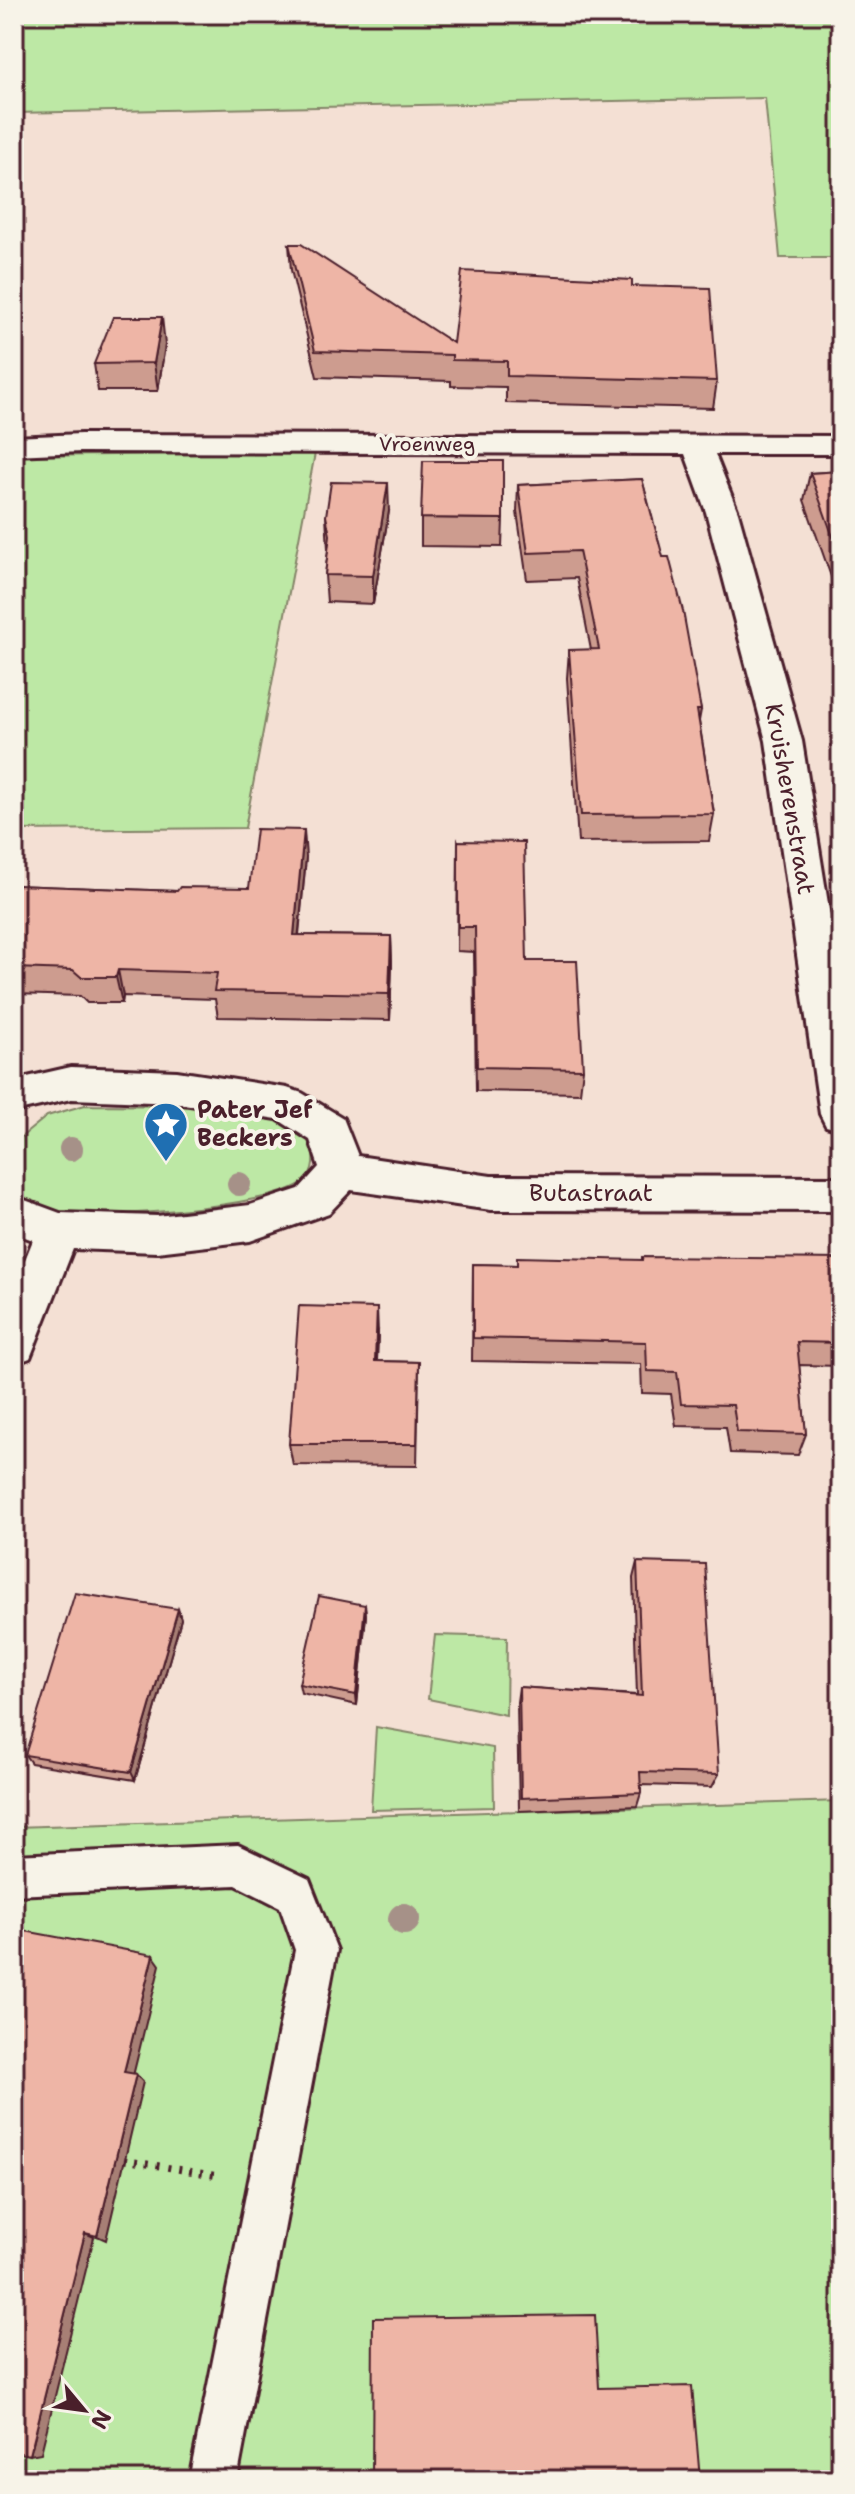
<svg xmlns="http://www.w3.org/2000/svg" width="855" height="2494" viewBox="0 0 855 2494" font-family="'Shantell Sans',sans-serif">
<style>
.green{fill:#bde8a5;stroke:#848468;stroke-width:2}
.lines{fill:none;stroke-linecap:round;stroke-linejoin:round}
.service-casing{stroke:#4a1f2b;stroke-width:6}
.minor-casing{stroke:#4a1f2b;stroke-width:6}
.path{stroke:#4a1f2b;stroke-width:7;stroke-dasharray:3 8;stroke-linecap:butt}
.service{fill:#f7f3e8;fill-rule:evenodd}
.minor{fill:#f7f3e8;fill-rule:evenodd}
.tree{fill:#a69188}
.wall{fill:#cd9c8f;stroke:#4a1f2b;stroke-width:2}
.shaded-wall{fill:#a77f74;stroke:#4a1f2b;stroke-width:2}
.building{fill:#eeb5a6;stroke:#4a1f2b;stroke-width:2}
.labels{text-anchor:middle;stroke-width:8;stroke-linejoin:round;paint-order:stroke}
.far-street-label{font-size:20px;fill:#4a1f2b;stroke:#f7f3e8}
.street-label{font-size:24px;fill:#4a1f2b;stroke:#f7f3e8}
.poi-label{font-size:24px;font-weight:bold;fill:#4a1f2b;stroke:#f7f3e8;text-anchor:start}
</style>
<rect width="100%" height="100%" fill="#f4e0d4"/>
<filter id="ink" filterUnits="userSpaceOnUse"><feTurbulence type="fractalNoise" baseFrequency=".0125" numOctaves="2"/><feDisplacementMap in="SourceGraphic" scale="16" xChannelSelector="R" yChannelSelector="G"/><feConvolveMatrix kernelMatrix="1 2 1 2 8 2 1 2 1" color-interpolation-filters="sRGB"/></filter>
<g filter="url(#ink)">
<g class="green">
<path d="M14,14H841V258H780L765,98L14,113Z"/>
<path d="M315,453L245,828L14,830V456Z"/>
<path d="M85,1105C131,1106 257,1102 293,1124C299,1129 305,1136 311,1141C314,1156 316,1170 304,1181C276,1208 82,1222 43,1209C32,1206 20,1196 14,1187V1143L47,1116Z"/>
<path d="M435,1635L507,1637L506,1715L428,1699Z"/>
<path d="M376,1727L493,1748L494,1807L371,1810Z"/>
<path d="M841,1801V2480H14V1827Z"/>
</g>
<g class="lines">
<g class="service-casing">
<path id="service" d="M238,1845L309,1879L337,1950L237,2480H189L295,1950L280,1907L236,1885L14,1895V1855Z"/>
</g>
<g class="minor-casing">
<g id="minor">
<path d="M81,434L841,436V454H715L738,512L802,741L841,985V1130L826,1126L820,1114L766,741L706,512L685,454L81,452L14,455V437Z"/>
<path d="M71,1067L177,1071L287,1088L302,1093L343,1118L358,1156L491,1176L841,1177V1211L491,1210L351,1190L329,1213L250,1241L157,1252L73,1249L30,1358L14,1364V1287L33,1240L14,1233V1196L60,1213L157,1216L250,1205L299,1189L319,1167L310,1140L277,1119L177,1103L71,1099L14,1112V1080Z"/>
</g>
</g>
<path class="path" d="M124,2160L218,2176"/>
<use href="#service" class="service"/>
<use href="#minor" class="minor"/>
</g>
<g class="tree">
<circle cx="71" cy="1149" r="12"/>
<circle cx="239" cy="1184" r="12"/>
<circle cx="404" cy="1919" r="16"/>
</g>
<g class="wall">
<path d="M289,244L453,343L632,286L717,381L713,408L506,403V387L451,386V381L317,377L291,270Z"/>
<path d="M839,330H841V382L834,356Z"/>
<path d="M165,345L158,391H98L94,364Z"/>
<path d="M841,471V605L804,500L810,473Z"/>
<path d="M642,479L701,710L699,721L714,814L709,841L578,842L567,678L569,650H591L577,578L527,580L517,512L518,485Z"/>
<path d="M389,511L373,604L327,602L325,575L328,549L326,516Z"/>
<path d="M421,518L503,519L502,547L421,546Z"/>
<path d="M458,841L527,961L583,1069L580,1093L476,1091L474,952L457,951Z"/>
<path d="M306,857L299,935L391,936L392,963L390,1020L218,1017L215,999L123,996L122,1003H87L80,996L14,994V885L177,891L249,888Z"/>
<path d="M841,1259V1366L799,1365L806,1434L798,1455L730,1453L726,1427L676,1426L671,1394L642,1393L641,1364L472,1361L473,1264L516,1265L642,1260Z"/>
<path d="M378,1332L377,1361L419,1362L417,1466L293,1465L289,1444Z"/>
<path d="M637,1562L719,1774L712,1787L641,1785V1793L637,1806L519,1811L517,1702L519,1687L637,1695L633,1578Z"/>
<path d="M365,1605L366,1615L357,1705L301,1693L299,1684Z"/>
<path d="M178,1609L181,1619L135,1780L31,1763L25,1755Z"/>
</g>
<g class="shaded-wall">
<path d="M162,317L165,345L158,391L154,363Z"/>
<path d="M388,483L389,511L373,604V576Z"/>
<path d="M304,830L306,857L296,961L294,935Z"/>
<path d="M391,936L392,963L390,1020L389,994Z"/>
<path d="M118,970L123,996L122,1003L116,977Z"/>
<path d="M377,1308L378,1332L376,1384L375,1361Z"/>
<path d="M365,1605L366,1615L357,1705L356,1695Z"/>
<path d="M178,1609L181,1619L135,1780L131,1772Z"/>
<path d="M153,1955L160,1965L132,2080L124,2072Z"/>
<path d="M136,2074L143,2082L106,2240L97,2236Z"/>
<path d="M85,2233L94,2237L41,2453L30,2455Z"/>
</g>
<g class="building">
<path d="M289,244H301L453,343L462,271L632,280V286L710,288L717,381L507,376V361L452,360V355L315,351Z"/>
<path d="M113,317H162L154,363L94,364Z"/>
<path d="M423,461H503V519L421,518Z"/>
<path d="M841,471V559L810,473Z"/>
<path d="M642,479L663,557H669L683,611L701,710H697L714,814L581,815L569,650L599,649L579,551L528,553L518,485Z"/>
<path d="M331,482L388,483L373,576L325,575L330,535L326,516Z"/>
<path d="M256,829L304,830L294,935L391,936L389,994L214,991L217,973L118,970L116,977H81L73,970L14,968V885L177,891L180,887L249,888Z"/>
<path d="M458,841L524,842L527,961H577L583,1069L477,1067L475,927H458Z"/>
<path d="M517,1257L642,1260V1257L841,1259V1343L797,1342L806,1434L737,1432L733,1405L681,1404L677,1372L647,1371L646,1342L473,1338V1264L517,1265Z"/>
<path d="M299,1306L377,1308L375,1361L419,1362L417,1444H289Z"/>
<path d="M637,1562L705,1564L719,1774L640,1772L641,1793L521,1798L519,1687L642,1696Z"/>
<path d="M75,1593L178,1609L131,1772L25,1755Z"/>
<path d="M319,1596L365,1605L356,1695L299,1684Z"/>
<path d="M14,1929L153,1955L124,2072L136,2074L97,2236L85,2233L30,2455L14,2452Z"/>
<path d="M595,2315L599,2388L692,2386L700,2480H372L373,2318Z"/>
</g>
</g>
<defs>
<g id="sight-pin" transform="scale(2.3)"><path d="M0 17L-7.5 6A9.5 9.5 0 1 1 7.5 6Z" fill="#1f6fb2" stroke="#f7f3e8"/><path d="M0-6L1.8-2.2L6-1.7L2.9 1.2L3.7 5.4L0 3.3L-3.7 5.4L-2.9 1.2L-6-1.7L-1.8-2.2Z" fill="#fff"/></g>
</defs>
<g fill-rule="evenodd">
<use href="#sight-pin" x="166" y="1124"/>
</g>
<g class="labels">
<g class="far-street-label">
<text x="427" y="451">Vroenweg</text>
</g>
<g class="street-label">
<text transform="translate(790 799) rotate(80)" y="8">Kruisherenstraat</text>
<text x="591" y="1201">Butastraat</text>
</g>
<g class="poi-label">
<text x="197" y="1118">Pater Jef<tspan x="197" dy="28">Beckers</tspan></text>
</g>
</g>
<rect width="855" height="2494" fill="none" stroke="#f7f3e8" stroke-width="48"/>
<rect x="24" y="24" width="807" height="2446" fill="none" stroke="#4a1f2b" stroke-width="3" filter="url(#ink)"/>
<g transform="translate(84 2410) rotate(119)" stroke="#f7f3e8" stroke-width="6" paint-order="stroke">
<path d="M0-6L14 30L0 20L-14 30Z" fill="#4a1f2b"/>
<text y="-12" font-size="22" font-weight="bold" text-anchor="middle" fill="#4a1f2b">N</text>
</g>
</svg>
